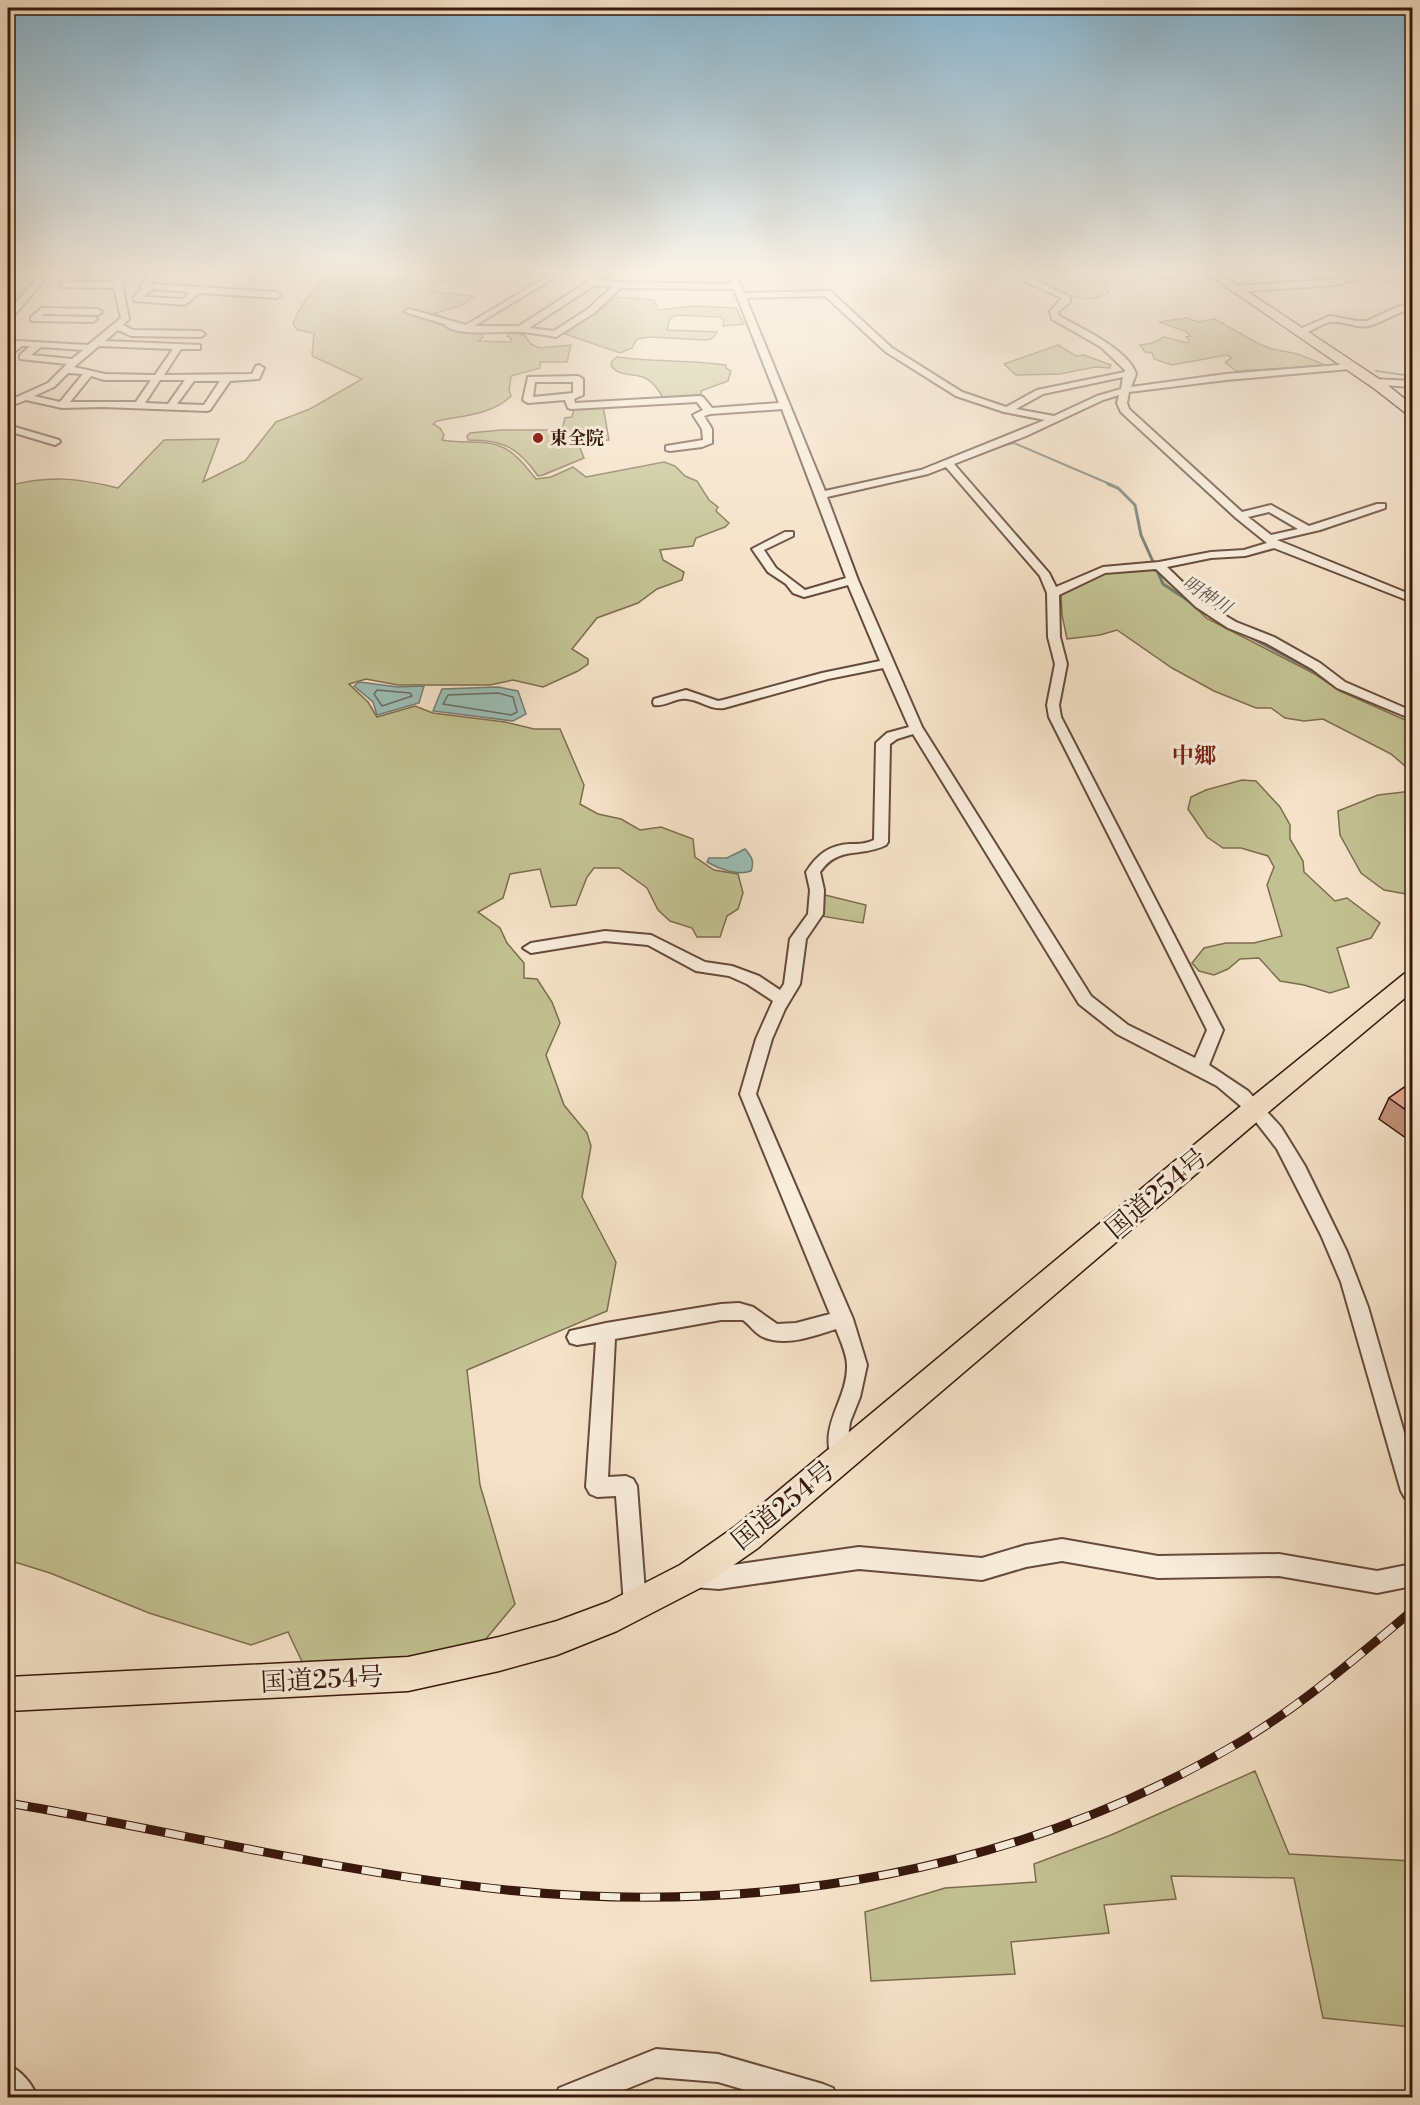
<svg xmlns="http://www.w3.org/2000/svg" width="1420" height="2105" viewBox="0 0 1420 2105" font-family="'Libre Bodoni','Noto Serif JP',serif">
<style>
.green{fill:#c2c192;stroke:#7d6c4f;stroke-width:1.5}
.water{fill:#9cbeb6;stroke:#747c72;stroke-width:1.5}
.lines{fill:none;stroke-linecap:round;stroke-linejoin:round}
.shore{stroke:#6a6b61;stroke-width:1.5}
.stream-far1{stroke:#747c72;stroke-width:2}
.stream{stroke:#747c72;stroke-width:3}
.minor-casing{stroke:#674a3b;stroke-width:4}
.highway-casing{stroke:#38180c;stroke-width:3}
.minor{fill:#f8ecdb;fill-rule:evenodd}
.highway{fill:#f5e2c8;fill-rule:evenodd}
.rail-casing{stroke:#38180c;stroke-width:9}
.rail{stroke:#f8ecdb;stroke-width:7;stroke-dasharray:20;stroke-linecap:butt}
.wall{fill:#c08e77;stroke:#38180c;stroke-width:1.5}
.building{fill:#dfa58a;stroke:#38180c;stroke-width:1.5}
.poi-dot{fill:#8f2418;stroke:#f8ecdb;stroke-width:2}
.labels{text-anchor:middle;stroke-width:6;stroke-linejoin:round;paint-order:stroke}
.far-poi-label{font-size:18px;font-weight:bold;fill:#38180c;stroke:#f8ecdb;text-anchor:start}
.far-water-label{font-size:18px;font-style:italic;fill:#5b5248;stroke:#f8ecdb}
.neighbourhood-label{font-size:22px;font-weight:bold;fill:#7a1f14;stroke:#f8ecdb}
.near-street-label{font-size:26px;fill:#38180c;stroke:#f8ecdb}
</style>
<rect width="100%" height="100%" fill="#f5e2c8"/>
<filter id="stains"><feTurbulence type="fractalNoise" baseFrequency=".00333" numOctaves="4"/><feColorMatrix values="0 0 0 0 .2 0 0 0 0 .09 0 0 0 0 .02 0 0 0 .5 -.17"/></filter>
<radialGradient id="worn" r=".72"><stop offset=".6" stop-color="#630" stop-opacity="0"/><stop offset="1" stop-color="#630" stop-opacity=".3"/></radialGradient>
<g class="green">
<path d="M22,272H44L20,292L17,302L8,313V285Z"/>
<path d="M336,272H528C508,299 455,265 428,289C443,295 457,293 474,297L460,306L435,313L471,331H480L483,337L479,341L512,342L511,338L507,336L511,333L524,335L531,344L539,348L571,345L567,362H540V368L511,376L509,390L511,396C494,414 461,416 437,421L433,424L440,428L444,435L442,440C461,444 485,439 502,447C516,453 527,468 536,479L551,477L573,467L586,477L664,462L675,466L685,476L697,481L709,500L718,507L716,511L729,523L725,527L696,538L693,546L660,550L663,560L684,572L682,580L657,589L638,603L597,618L572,649L588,659V664L578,671L543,687L513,680L490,685H398L366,679L349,684L368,702L377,717L415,706L433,713L505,722L534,729H560L584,785L580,804L598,814L621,819L640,830L661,827L693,839L695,857L714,870L738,874L743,893L738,909L727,916L720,937H697L692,928L670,921L658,910L647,888L619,868H594L587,877L576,905L551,907L540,869L510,874L503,898L478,912L500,928L507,943L524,963V978L537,979L552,1002L560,1023L546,1055L564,1105L587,1133L591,1146L582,1197L616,1262L607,1311L467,1370L480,1485L515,1604L480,1646L398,1661L306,1670L288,1632L251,1645L149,1613L50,1573L8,1560V486C48,475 78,478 118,488L164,440L219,439L203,482L245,461L276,422L310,409L362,379L312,356L314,333L297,330L293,323C304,299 314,286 336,272Z"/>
<path d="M1032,272H1147L1163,274L1171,279L1108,284L1105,287L1109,293C1074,309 1063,288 1032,283L1029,276Z"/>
<path d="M613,297L654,300L658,310L695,306L736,308L744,324L723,326L724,320L720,317L676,315L670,318L667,330L717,332C714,338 712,340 705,340L650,337L637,339L632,348L620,353L565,334L594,311L605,307L606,300Z"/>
<path d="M1187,318L1198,322L1215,319L1257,343L1272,349L1298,354L1323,364V366L1236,371L1225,362L1232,358L1227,355L1172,365L1154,359L1152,353L1145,352L1140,345L1152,343L1164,337L1188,343L1189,340L1186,337L1190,336L1187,332L1159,322Z"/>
<path d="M1058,345L1076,356L1084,355L1111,365L1110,368L1095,367L1060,374L1016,375L1004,364Z"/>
<path d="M617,357C653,362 690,360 726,365V368L731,371L728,381L701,391V394L696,397L663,398C644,362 626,384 611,366L612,361Z"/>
<path d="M603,406L609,440L578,443L584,458L543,475L538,476C518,447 503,440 468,440L467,436L470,433L501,430H562L565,418L572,417L574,408Z"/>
<path d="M1152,570L1163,573L1206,618L1313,673L1340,691L1412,723V772L1391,754L1323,719L1304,721L1285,718L1271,708H1256L1214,691L1172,668L1117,630L1100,635L1067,639L1062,615L1061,595L1106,572Z"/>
<path d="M1242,780L1256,781L1280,807L1290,825V839L1303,861L1304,872L1335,901L1347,898L1380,923L1371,938L1337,948L1349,987L1330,993L1304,985L1280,981L1259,958L1240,959L1228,969L1214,975L1199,971L1192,963L1204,948L1226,943H1254L1282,936L1267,885L1274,867L1268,856L1241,848H1223L1207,837L1188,809L1191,797L1206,790Z"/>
<path d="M1412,791V895L1384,890L1361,873L1340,835L1338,811L1378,795Z"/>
<path d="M825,895L866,905L863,923L821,916Z"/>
<path d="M1255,1771L1289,1854L1412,1861V2027L1323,2018L1294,1878L1171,1876L1176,1899L1104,1905L1109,1933L1011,1942L1015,1974L871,1981L865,1912L945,1888L1036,1882L1034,1864L1111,1835Z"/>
</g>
<g class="water">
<path d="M359,682L398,687L424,686L419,703L377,715L373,702L354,686Z"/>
<path d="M498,687L518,691L526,714L513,721L433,711L442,689Z"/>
<path d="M745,849C751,856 755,861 751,871C738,876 719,869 707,862L709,858H727Z"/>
</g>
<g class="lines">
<g class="shore">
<path d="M377,690L410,693L412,696L382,706L374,694Z"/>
<path d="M498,693L513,697L517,712L511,715L443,704L448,695Z"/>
</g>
<g class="stream-far1">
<path d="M1376,371L1412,376"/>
<path d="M1001,446L1014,443L1112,485"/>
</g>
<g class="stream">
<path d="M1108,484L1118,488L1135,505L1141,535L1163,584L1195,605"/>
<path d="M1244,634L1321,675"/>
<path d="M1404,715L1412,720"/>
</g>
<g class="minor-casing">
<g id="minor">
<path d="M43,272H51L11,319H8V312Z"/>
<path d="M122,272H130L122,284L129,319L123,325L133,330L201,331L205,334L201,337L131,336L118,330L105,341L200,345V349H181L164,375L252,374L256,366L259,365L264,368L259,379L230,381L210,410L207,411L103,407L62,408L26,400L8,407V401L48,383L67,364L20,359V355L30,346H22L8,357V350L17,341L88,345L121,318L114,288L61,287L60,285L67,275H118ZM72,280H115L114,282H70ZM99,346L173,349L155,375L105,374L74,367ZM41,347L83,350L72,359L31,355ZM68,373L83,374L60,402L34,396L54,387ZM91,376L104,380H151L136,402H70ZM160,380H185L168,404L145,403ZM194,381H220L204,405L177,404Z"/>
<path d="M151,272H159L150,284L277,292L281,295L277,298L199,293L185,305L134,301V297L143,288L140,286ZM152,289L190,292L183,299L144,297Z"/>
<path d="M555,272H564L474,326H519L589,281L592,272H600L598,280L614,282L732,284L727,272H735L744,293L830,291L892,348L962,392L1006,407L1037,390L1125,372V370L1101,347L1052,319L1050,311L1062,298L1024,281L1023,272H1031L1033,279L1070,297V302L1058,312L1059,316C1081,328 1129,350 1136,374L1131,387L1226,374L1352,364L1354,366L1349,369L1226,380L1129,392L1127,403L1129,409L1242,512L1271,505L1309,526L1377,504H1385V508L1320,530L1277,540L1412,595V602L1274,548L1245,556L1211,558L1167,567L1204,603L1236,622L1274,637L1320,663L1345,682L1412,711V719L1337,688L1312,669L1266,643L1228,628L1196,607L1156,569L1105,573L1059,595L1060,637L1067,664L1059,705L1061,717L1223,1030L1209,1065L1248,1091L1281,1127L1305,1166L1347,1252L1368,1307L1412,1460V1501L1405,1498L1401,1491L1341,1282L1321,1235L1277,1149L1249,1113L1217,1086L1117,1034L1079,1004L913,734L897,739L890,744L888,842L886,845C860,858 839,845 820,872L824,890L823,914L806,939L800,984L785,1009L772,1039L756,1094L853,1319L867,1365L860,1397L850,1422L848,1438L851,1458L848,1465L841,1468L834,1465C816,1426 848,1401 847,1365C847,1354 840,1340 836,1329C813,1336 784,1348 761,1336C754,1332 750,1325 743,1320H721L615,1339L608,1477L626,1476L633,1479L637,1486L646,1605L643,1613L635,1616L627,1613L624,1605L616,1496L597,1497L590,1494L586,1487L596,1342L577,1345L570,1343L567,1337L570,1331L606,1323L721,1304L739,1303L753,1307L777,1324L796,1323L830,1314L740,1094L756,1039L773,1001L747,984L729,976L696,971L648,945L605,941L531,953L523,948L531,943L605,931L651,935L705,962L732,966L759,976L780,990L784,984L790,939L808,914L810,890L806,872C817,855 829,845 850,844C859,844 866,844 874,840L876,743L887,733L909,727L883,668L828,679L724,708C710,710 700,700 687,699C676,697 666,707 654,705L653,702L654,699L686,690L718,701L723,700L822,673L880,661L848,585L804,597L793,593L786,584L768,572L752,549L785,532H793V536L764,550L776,568L805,590L846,578L782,409L710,414L704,416L712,429V443L702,447L670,451L666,450V446L703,440L702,429L693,415L703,410L697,402L571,409L568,408L565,400L528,403L523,400L528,377L578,376L583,379V395L574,399L575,403L700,396L703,397L712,408L779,403L734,289L621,288L594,313L556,337C545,335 534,333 523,332C505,330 455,338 444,324L405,312L409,309L466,325ZM595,285L612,287L588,309L554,331L529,328ZM825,296L886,352L956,396L1004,412L1045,420L921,470L825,491L746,298ZM1123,377L1121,389L1097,396L1054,416L1016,409L1043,394ZM535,382H573V393L533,397ZM1119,395L1117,403L1121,412L1236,518L1267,543L1244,550L1211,552L1159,562L1103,567L1056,587L1049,573L954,464L1026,436L1103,400ZM946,467L1040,576L1047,593L1048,637L1055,664L1047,705L1049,717L1207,1030L1195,1058L1128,1025L1091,996L922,727L858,580L827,497L928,474ZM1269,512L1298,529L1271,535L1248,517Z"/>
<path d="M1356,275H1412V279H1356L1336,285L1235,292L1231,289L1235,286L1336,279Z"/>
<path d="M1412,304V309C1398,312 1386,320 1372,325C1357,330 1344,320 1330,322C1319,324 1305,338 1295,331L1330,316L1357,321H1367L1397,307Z"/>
<path d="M42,308L98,309L102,312L98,315L44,314L42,316L96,317L97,319L93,322L31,321V317Z"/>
<path d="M1373,379L1412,381V387L1370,384L1368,382Z"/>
<path d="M8,425L59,440L60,442L55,445L8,431Z"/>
<path d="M1062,1539L1158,1556L1279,1554L1377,1571L1412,1564V1586L1377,1593L1279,1576L1158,1578L1062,1561L1026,1567L982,1580L859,1569L719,1589L693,1587L685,1584L682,1576L685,1568L693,1565L719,1567L859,1547L982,1558L1026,1545Z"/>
<path d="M656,2049L718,2054L823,2084L833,2088L837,2098H773L718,2082L656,2077L604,2098H555L559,2088Z"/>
<path d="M8,2065C22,2071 32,2084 38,2098H8Z"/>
</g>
</g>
<g class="highway-casing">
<g id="highway">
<path d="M1205,272H1218L1385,383L1412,405V415L1407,414L1375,389Z"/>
<path d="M1412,972V992L1265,1115L758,1548L702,1587L617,1631L557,1655L499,1671L408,1691L8,1711V1677L408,1657L499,1637L557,1621L608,1602L680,1565L736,1526L1247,1101L1404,974Z"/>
</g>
</g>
<use href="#minor" class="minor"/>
<use href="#highway" class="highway"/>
<g class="rail-casing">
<path id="rail" d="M8,1803C174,1831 340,1873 507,1890C761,1916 1020,1872 1240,1742C1302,1705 1357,1657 1412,1611"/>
</g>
<use href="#rail" class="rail"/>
</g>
<path class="wall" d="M1413,1081V1143L1379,1119L1389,1098Z"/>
<path class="building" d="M1413,1081V1115L1389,1098Z"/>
<linearGradient id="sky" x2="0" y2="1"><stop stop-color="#89b8d4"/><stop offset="0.48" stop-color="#faf2e6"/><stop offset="1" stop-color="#faf2e6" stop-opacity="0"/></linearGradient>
<rect width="1420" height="566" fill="url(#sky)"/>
<circle class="poi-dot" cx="538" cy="438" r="6"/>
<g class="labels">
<g class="far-poi-label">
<text x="550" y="444">東全院</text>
</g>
<g class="far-water-label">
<text transform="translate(1207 595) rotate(32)" y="6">明神川</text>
</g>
<g class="neighbourhood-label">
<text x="1194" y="763">中郷</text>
</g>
<g class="near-street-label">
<text transform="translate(1156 1193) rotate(-40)" y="9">国道254号</text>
<text transform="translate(783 1505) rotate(-39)" y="9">国道254号</text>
<text transform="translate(322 1679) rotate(-3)" y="9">国道254号</text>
</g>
</g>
<rect width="1420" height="2105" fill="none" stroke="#f5e2c8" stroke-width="30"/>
<rect x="9" y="9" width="1402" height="2087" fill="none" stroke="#38180c" stroke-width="3"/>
<rect x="15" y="15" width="1390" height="2075" fill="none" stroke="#38180c" stroke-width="1.5"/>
<rect width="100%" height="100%" filter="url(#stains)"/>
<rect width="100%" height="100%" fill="url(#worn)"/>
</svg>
